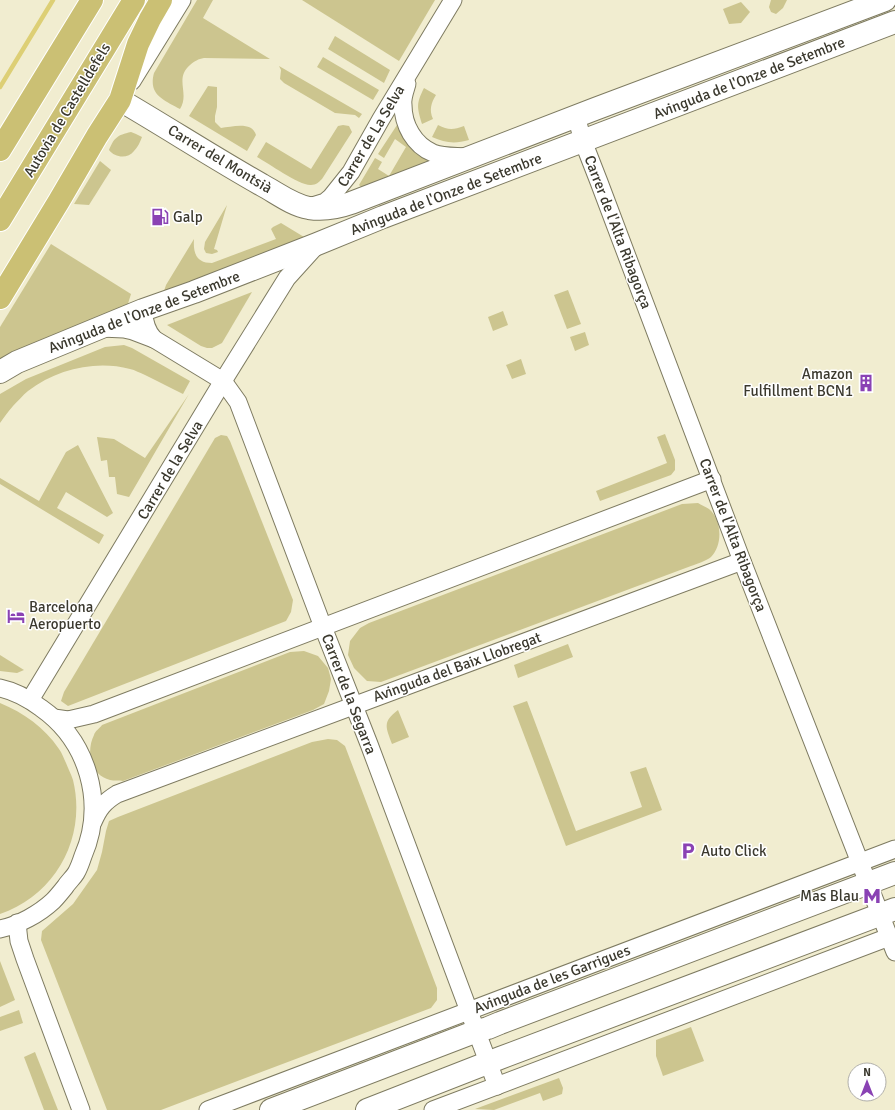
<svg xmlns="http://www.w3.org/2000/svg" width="895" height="1110" viewBox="0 0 895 1110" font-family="Signika,sans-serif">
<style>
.green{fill:#ccc58f}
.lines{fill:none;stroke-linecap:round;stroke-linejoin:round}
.stream{stroke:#ddcf75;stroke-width:4.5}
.street-casing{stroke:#7e7b61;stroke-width:19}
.secondary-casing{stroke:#7e7b61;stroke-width:24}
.highway-casing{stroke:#fff;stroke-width:24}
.street{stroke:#fff;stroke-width:17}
.secondary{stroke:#fff;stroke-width:22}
.highway{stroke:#cbc074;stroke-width:22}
.labels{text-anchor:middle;stroke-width:3;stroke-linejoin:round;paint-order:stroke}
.street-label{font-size:15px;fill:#3b392e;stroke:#fff}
.poi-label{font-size:15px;fill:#3b392e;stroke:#fff;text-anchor:start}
</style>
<rect width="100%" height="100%" fill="#f1edd0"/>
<g class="green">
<path d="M197,0H213L203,18L270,59L204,58C198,59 195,61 190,65C174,79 190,93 180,109C164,100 148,95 154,73Z"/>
<path d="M302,0H435L399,61Z"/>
<path d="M771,0H787L783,8L776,14L771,12L769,7Z"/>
<path d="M741,2L750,12L741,23L729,24L723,9Z"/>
<path d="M335,36L390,70L384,83L328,49Z"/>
<path d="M323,57L379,90L373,100L317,67Z"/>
<path d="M279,66L362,114L359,118L355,115L335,113L284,83L280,79L281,70Z"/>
<path d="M208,86L217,87V107L215,116V122L221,128C232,127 252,121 256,135L247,151L189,116L203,94Z"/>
<path d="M424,88L436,95C431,103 429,110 433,119L422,124C417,107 416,104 424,88Z"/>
<path d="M343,125L349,126L352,132L322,179C319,182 316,185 311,185C300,186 268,163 257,157L266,142L311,169L338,126Z"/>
<path d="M397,125C406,144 409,150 427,160L426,162L364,187H361L359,185L375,158L382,162L378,169L389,176L406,147L395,139L384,158L378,154Z"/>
<path d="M438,125C448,130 453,130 464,126L469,140C455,144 445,143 432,137Z"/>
<path d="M131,132L136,134L142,137C140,142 138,147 134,151C128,159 115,158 109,150C114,138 117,135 131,132Z"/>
<path d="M100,161L111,170L89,205L74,204Z"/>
<path d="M227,205L214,249L217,250L218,252L212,254L206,253L204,249L205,242Z"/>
<path d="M281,223L309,240L163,294L166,285L194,239C193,253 196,263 212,263L276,239L271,229L273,227Z"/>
<path d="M51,244L131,294L126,310L0,362V327Z"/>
<path d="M568,290L581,324L567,329L554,295Z"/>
<path d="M252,292L222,343L212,348H207L201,346L167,325Z"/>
<path d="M503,311L508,325L493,331L488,317Z"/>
<path d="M585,332L589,345L575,351L570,337Z"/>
<path d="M124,345L132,348L190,381L183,394C170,388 158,381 145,375C140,373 135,370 130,369C96,360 57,369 28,391C23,395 18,401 13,406C8,412 4,417 0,423V394L26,379L105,347Z"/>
<path d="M521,359L526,374L512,379L506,365Z"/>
<path d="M189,394L129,497L117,494L115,477H109L107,460L101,461L97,437L114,439L145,458Z"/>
<path d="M665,434L675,460V470L671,475L600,501L596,491L667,463L657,437Z"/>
<path d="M221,435L227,436L230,441L293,600L291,612L286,621L68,706L61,701L64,692L215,438Z"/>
<path d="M78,445L113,513L107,517L66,492L57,508L104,535L99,544L0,484V478L39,501L66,452Z"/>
<path d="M698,503C701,505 706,507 709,509C722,520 723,545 711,557C706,561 697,564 691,566L381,682L367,681L354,668L348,655L350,641L360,628L369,623L682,504Z"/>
<path d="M568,644L573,657L518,678L514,665Z"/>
<path d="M304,651L318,656L328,668L331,679L329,691L324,704L313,710L123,781C119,780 114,781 110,780C90,775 86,751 94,735C95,731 100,728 102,725L290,652Z"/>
<path d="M0,655L24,670L17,673L0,671Z"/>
<path d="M527,701L576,831L642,807L630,772L646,767L662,810L566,846L513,706Z"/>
<path d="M0,703C24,713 44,727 59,749C62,753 64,759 66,763C68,768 71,774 73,780C87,837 56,895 0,914Z"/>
<path d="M398,710L409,737L392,744C386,727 382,722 398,710Z"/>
<path d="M328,739L337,740L345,746L437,988V1000L431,1008L161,1110H107L41,940L42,931L73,904L97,870L102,852L106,831L109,821L118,817L312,742Z"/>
<path d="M0,961L15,1000L0,1007Z"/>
<path d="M19,1010L23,1023L0,1031V1017Z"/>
<path d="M691,1027L704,1061L663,1076L656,1056V1040Z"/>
<path d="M35,1052L58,1110H44L24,1057Z"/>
<path d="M559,1078L563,1088L562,1094L543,1101L540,1093L494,1110L475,1109Z"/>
</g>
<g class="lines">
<path class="stream" d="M0,87L53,0"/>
<g class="street-casing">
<g id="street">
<path d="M132,81L182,0"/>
<path d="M407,84C405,91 402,98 403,105C403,125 414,145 433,153C443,157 456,156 467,157"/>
<path d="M576,116L583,141L599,182L742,561L895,952"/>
<path d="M312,206L325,202L331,197L351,172L381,119L453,0"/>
<path d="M143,310C144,320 146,331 154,339L223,381L238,402L323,627L369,744L497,1086"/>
<path d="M101,328L124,329L133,331L154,339"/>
<path d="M0,688C14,691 29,699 41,708C88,741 106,803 83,856C81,862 79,868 76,873C73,878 68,882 65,887C61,892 57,897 53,901C39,914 19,925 0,929"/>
<path d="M30,700L223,381L287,278L316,246"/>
<path d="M54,718L68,720L94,714L712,479"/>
<path d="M93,822C99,808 104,802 117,794L742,561"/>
<path d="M17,923L19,941L25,959L81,1110"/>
<path d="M208,1110L895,849"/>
<path d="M433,1110L889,937"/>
</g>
</g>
<g class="secondary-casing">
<g id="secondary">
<path d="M120,100C168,128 214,158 262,185C277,193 292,205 309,208C323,210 337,208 351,203L595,109L885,0"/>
<path d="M0,372L17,362L143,310L194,292L317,244L383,217L895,22"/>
<path d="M271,1110L477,1031L488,1028L500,1023L895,873"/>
<path d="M367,1110L500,1058L895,909"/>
</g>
</g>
<g class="highway-casing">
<g id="highway">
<path d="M0,150L92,0"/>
<path d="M0,220L134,0"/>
<path d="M0,298L59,201L97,136L120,100L138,44L150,19L161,0"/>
</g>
</g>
<use href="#street" class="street"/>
<use href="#secondary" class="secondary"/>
<use href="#highway" class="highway"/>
</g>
<defs>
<g id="fuel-bare" transform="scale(1.38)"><path d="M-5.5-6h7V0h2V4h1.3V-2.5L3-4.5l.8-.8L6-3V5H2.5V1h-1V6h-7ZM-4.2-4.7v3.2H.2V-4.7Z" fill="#8a42b4" stroke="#fff" stroke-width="2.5" paint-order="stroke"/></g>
<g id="building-bare" transform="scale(1.38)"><path d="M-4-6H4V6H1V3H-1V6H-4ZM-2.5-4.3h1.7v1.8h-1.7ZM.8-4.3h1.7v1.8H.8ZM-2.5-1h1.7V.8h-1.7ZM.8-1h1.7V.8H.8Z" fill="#8a42b4" stroke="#fff" stroke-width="2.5" paint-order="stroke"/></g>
<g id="hotel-bare" transform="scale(1.38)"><path d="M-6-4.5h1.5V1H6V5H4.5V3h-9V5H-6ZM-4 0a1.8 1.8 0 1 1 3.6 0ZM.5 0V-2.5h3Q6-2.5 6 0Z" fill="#8a42b4" stroke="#fff" stroke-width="2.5" paint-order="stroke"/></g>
<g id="parking-bare" transform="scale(1.38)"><path d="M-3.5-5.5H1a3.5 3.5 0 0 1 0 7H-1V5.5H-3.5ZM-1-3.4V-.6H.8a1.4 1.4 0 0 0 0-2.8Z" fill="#8a42b4" stroke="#fff" stroke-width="2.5" paint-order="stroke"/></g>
<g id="metro-bare" transform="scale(1.38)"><path d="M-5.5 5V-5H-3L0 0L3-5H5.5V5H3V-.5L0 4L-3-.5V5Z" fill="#8a42b4" stroke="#fff" stroke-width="2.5" paint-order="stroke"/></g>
</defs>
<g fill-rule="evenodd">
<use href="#fuel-bare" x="160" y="217"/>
<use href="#building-bare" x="866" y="383"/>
<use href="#hotel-bare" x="16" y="616"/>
<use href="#parking-bare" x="688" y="851"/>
<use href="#metro-bare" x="872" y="896"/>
</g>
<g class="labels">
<g class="street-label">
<text transform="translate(749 78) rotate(-21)" y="5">Avinguda de l'Onze de Setembre</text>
<text transform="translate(67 110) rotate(-59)" y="5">Autovia de Castelldefels</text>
<text transform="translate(371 136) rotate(-59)" y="5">Carrer de La Selva</text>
<text transform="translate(220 159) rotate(31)" y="5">Carrer del Montsià</text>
<text transform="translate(446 194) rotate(-21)" y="5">Avinguda de l'Onze de Setembre</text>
<text transform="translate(618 232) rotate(69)" y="5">Carrer de l'Alta Ribagorça</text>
<text transform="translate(144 312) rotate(-21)" y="5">Avinguda de l'Onze de Setembre</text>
<text transform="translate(170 470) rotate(-59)" y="5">Carrer de la Selva</text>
<text transform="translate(733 535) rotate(69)" y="5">Carrer de l'Alta Ribagorça</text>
<text transform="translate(457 667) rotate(-20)" y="5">Avinguda del Baix Llobregat</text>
<text transform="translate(349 694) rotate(69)" y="5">Carrer de la Segarra</text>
<text transform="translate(552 979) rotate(-21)" y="5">Avinguda de les Garrigues</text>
</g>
<g class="poi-label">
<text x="173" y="222">Galp</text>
<text x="853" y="379" text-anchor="end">Amazon<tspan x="853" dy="17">Fulfillment BCN1</tspan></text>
<text x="29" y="612">Barcelona<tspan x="29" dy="17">Aeropuerto</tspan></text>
<text x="701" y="856">Auto Click</text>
<text x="859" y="901" text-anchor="end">Mas Blau</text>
</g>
</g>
<g transform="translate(867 1082)"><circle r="19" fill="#ffffff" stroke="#b1b0ab"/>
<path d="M0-3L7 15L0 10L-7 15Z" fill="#8a42b4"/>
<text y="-6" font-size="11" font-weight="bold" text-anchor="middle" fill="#3b392e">N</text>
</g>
</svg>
